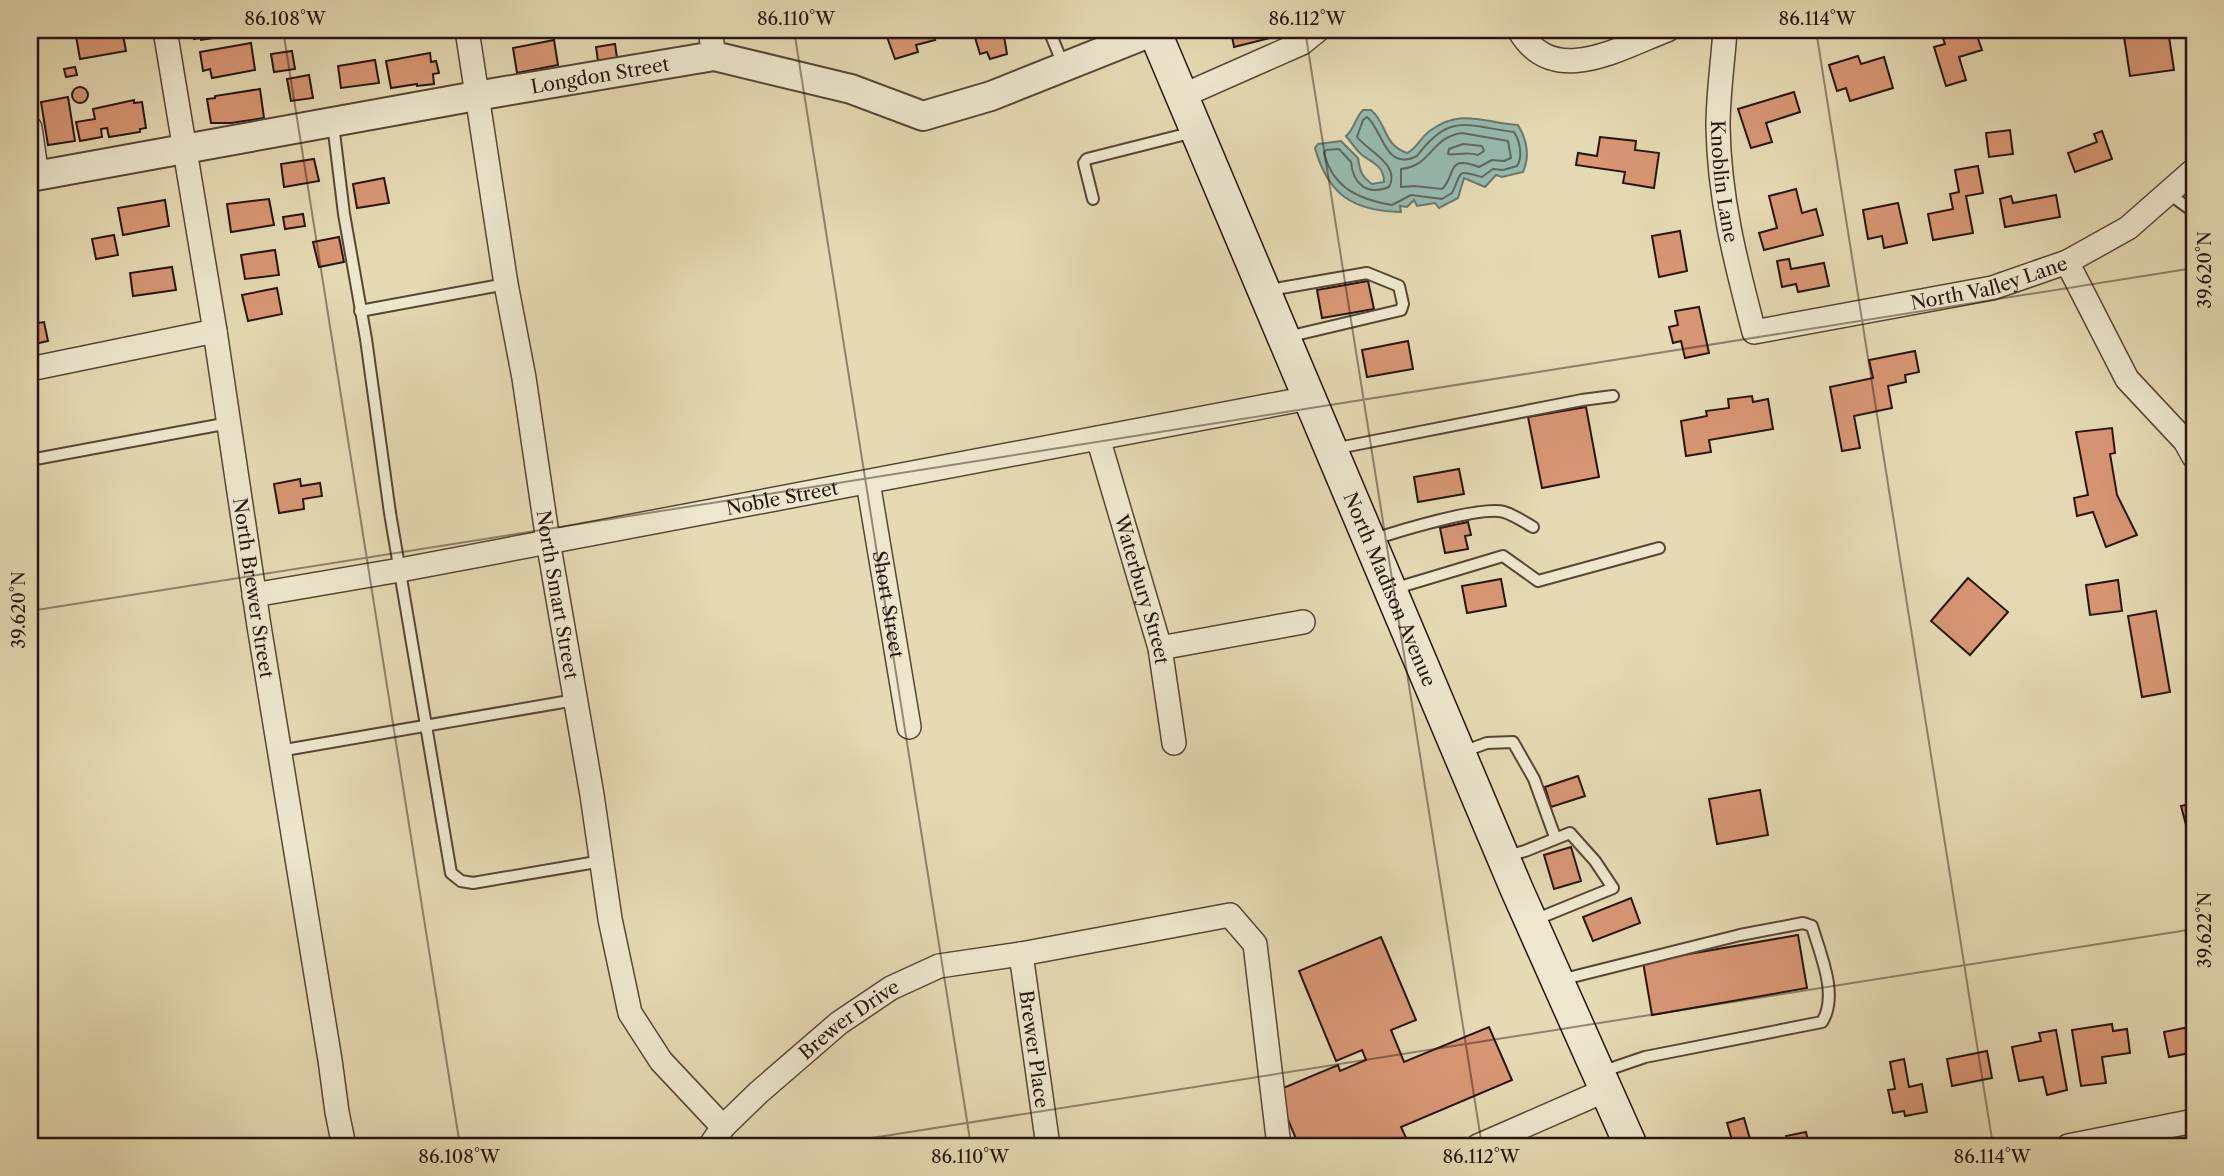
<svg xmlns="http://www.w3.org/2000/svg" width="2224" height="1176" viewBox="0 0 2224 1176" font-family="'Libre Caslon Text',serif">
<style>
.water{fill:#96baaf;stroke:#6a786e;stroke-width:2}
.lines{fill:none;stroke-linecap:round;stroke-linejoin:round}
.shore{stroke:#5f685e;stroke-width:2}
.building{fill:#d89674;stroke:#28150d;stroke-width:2}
.service-casing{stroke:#574636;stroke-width:14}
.minor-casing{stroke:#574636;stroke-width:26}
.tertiary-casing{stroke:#574636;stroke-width:32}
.secondary-casing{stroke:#28150d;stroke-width:35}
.service{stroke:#eee7ce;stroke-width:10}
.minor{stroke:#eee7ce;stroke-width:23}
.tertiary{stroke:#eee7ce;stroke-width:28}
.secondary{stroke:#eee7ce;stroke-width:32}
.ticks{fill:none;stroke:#28150d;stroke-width:2;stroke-opacity:0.45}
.labels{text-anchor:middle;stroke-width:6;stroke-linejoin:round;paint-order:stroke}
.street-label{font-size:19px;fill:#28150d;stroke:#eee7ce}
.neatline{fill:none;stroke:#28150d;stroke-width:2.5}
.ticks-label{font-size:18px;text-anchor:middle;fill:#28150d}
</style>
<rect width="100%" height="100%" fill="#e5dab3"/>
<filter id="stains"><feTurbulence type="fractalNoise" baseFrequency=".00286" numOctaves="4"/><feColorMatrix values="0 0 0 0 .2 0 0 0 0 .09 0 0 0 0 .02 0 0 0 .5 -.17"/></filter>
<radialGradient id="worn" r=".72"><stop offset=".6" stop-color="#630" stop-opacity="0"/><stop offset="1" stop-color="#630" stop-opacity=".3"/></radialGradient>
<path class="water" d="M1363,110H1371C1387,123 1383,145 1407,153C1417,149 1421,136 1431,130C1462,108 1484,123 1518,125C1527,140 1530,156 1523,172L1502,177L1496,175L1485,187L1464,178L1458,198L1439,208L1435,203L1417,206L1414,200L1407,207L1400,206L1401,212C1353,211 1328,195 1315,148L1318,144L1341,141L1358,158C1360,171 1361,176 1372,184L1384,182C1384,166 1373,163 1362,155C1356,150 1351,142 1346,136C1354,130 1355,118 1363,110Z"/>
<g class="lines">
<g class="shore">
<path d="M1367,117C1383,130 1385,172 1417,156C1450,112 1467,126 1514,132C1520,141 1523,157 1517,166L1503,170L1493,169L1482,177C1456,170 1463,170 1452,193L1442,199L1411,195L1392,205C1358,199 1333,188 1324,153L1326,150L1339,149L1351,162C1353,184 1367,196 1389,187C1401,165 1368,151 1357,137L1363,120Z"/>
<path d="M1462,133L1508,141L1511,158L1504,161L1492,160L1479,167C1445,154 1457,175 1442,189L1414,186L1401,187V169C1434,165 1429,138 1462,133Z"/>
<path d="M1463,144L1482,146L1484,151L1478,155C1466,151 1455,156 1448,154L1449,149Z"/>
</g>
</g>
<g class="building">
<path d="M75,30H122L126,51L80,59Z"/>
<path d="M193,30H233L234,35L201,40L200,38L194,39Z"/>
<path d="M660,30H683L661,35Z"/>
<path d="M895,30H931L935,40L916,45L918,52L895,59L887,37L897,34Z"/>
<path d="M977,30H1003L1007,54L990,59L987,52L980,54L973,31Z"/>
<path d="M1006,30H1031L1008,37Z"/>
<path d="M1231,30H1298V31L1234,47Z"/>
<path d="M1954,30H1975L1982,50L1959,57L1966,80L1946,86L1934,47L1945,44L1941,33Z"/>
<path d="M2123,30H2168L2174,70L2130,76Z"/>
<path d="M554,40L558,65L517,73L513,48Z"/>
<path d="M251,43L255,70L212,78L210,69L203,71L200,52Z"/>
<path d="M615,44L617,58L598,61L596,47Z"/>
<path d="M292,51L295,69L274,72L271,54Z"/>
<path d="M430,53L431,62L436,61L439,73L433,74L434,84L417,86V84L391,88L386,61Z"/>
<path d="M1858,56L1861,64L1884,57L1893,88L1850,101L1846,88L1837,91L1829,65Z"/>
<path d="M375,60L379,83L341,88L338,66Z"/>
<path d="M75,67L77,75L66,77L64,69Z"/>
<path d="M309,75L313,98L291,101L287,79Z"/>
<circle cx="80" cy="95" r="8"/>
<path d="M260,89L264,118L231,123H211L207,99L215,98V96Z"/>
<path d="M1794,92L1800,112L1766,123L1772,142L1751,148L1738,109Z"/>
<path d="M68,97L75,141L48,145L41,102Z"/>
<path d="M134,100V103L142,102L146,128L140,129V132L109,137L107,128L101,129L102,137L80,141L76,122L95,119L93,109Z"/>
<path d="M2010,130L2013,154L1989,157L1986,133Z"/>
<path d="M2102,131L2112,159L2075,172L2068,153L2097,142L2094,134Z"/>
<path d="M1600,137L1636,141L1635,150L1659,153L1654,188L1623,183L1625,172L1576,165L1578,153L1597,156Z"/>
<path d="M314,159L319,181L284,187L281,164Z"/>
<path d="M1978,166L1983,193L1966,196L1973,233L1933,240L1928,214L1953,209L1950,194L1959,192L1955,170Z"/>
<path d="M384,178L389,203L357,208L353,184Z"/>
<path d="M1796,189L1802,213L1816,209L1823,235L1764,250L1759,233L1777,228L1769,196Z"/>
<path d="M2056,195L2060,217L2005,227L2000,199L2011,196L2013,203Z"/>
<path d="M269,199L274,225L231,232L227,204Z"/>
<path d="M165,200L169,226L123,235L118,208Z"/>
<path d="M1898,203L1907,243L1884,248L1882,236L1868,239L1863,210Z"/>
<path d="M303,214L305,226L285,229L283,217Z"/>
<path d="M1680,231L1687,271L1659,277L1652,236Z"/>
<path d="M114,235L118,255L96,259L92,239Z"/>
<path d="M339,237L344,262L319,267L313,242Z"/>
<path d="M275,250L279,275L245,279L241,255Z"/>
<path d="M1789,259L1791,269L1824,263L1829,286L1798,292L1796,284L1782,287L1777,261Z"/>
<path d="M172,267L176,290L133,296L130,273Z"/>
<path d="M1368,281L1374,309L1322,318L1317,290Z"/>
<path d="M35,287L38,306L30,307V288Z"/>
<path d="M277,288L282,314L248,321L242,295Z"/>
<path d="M1699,307L1709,353L1685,358L1681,341L1673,343L1669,327L1678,325L1675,311Z"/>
<path d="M44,322L48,341L30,345V324Z"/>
<path d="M1408,341L1413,369L1367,377L1362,350Z"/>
<path d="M1915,351L1919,372L1905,375L1906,382L1888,386L1892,408L1854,416L1860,448L1842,451L1830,387L1873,378L1869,360Z"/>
<path d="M1752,396L1753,402L1768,399L1773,429L1709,440L1711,452L1686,456L1681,421L1707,416L1706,411L1729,408L1728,399Z"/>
<path d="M1586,407L1599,477L1542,488L1528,417Z"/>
<path d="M2112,428L2115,453L2110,454L2117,495L2137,535L2106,547L2093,512L2077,516L2074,498L2088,495L2076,432Z"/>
<path d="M1459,469L1464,494L1418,502L1414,477Z"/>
<path d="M300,479L301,486L320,483L322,496L303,499L304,509L279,513L274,484Z"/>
<path d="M1468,522L1471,535L1465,536L1468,549L1445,553L1440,528Z"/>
<path d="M1968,578L2008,612L1970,655L1931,621Z"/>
<path d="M1501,579L1506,606L1467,613L1462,586Z"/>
<path d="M2118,580L2122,611L2090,615L2086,585Z"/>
<path d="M2156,611L2170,692L2142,697L2128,616Z"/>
<path d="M1578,776L1585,796L1551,807L1545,787Z"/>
<path d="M1760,790L1768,835L1717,844L1709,799Z"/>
<path d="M2194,803V839L2190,840L2181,806Z"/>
<path d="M1571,847L1581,881L1554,889L1544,855Z"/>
<path d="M1631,898L1640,923L1593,941L1583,917Z"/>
<path d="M1798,935L1807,988L1652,1015L1643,962Z"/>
<path d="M1381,937L1416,1020L1391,1030L1404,1062L1489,1027L1512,1080L1401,1127L1408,1142L1400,1146H1299L1276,1091L1338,1065L1340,1071L1366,1060L1362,1050L1336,1061L1299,971Z"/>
<path d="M2112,1024L2113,1031L2127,1029L2130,1053L2102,1057L2106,1083L2081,1086L2072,1030Z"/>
<path d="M2194,1026V1065H2192L2190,1053L2169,1057L2164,1032Z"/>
<path d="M2056,1030L2067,1090L2047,1095L2043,1077L2019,1081L2012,1047L2041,1041L2039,1033Z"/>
<path d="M1987,1051L1992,1078L1952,1086L1947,1059Z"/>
<path d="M1904,1059L1909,1087L1922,1084L1927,1112L1905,1116L1904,1111L1893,1113L1888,1090L1895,1089L1890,1062Z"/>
<path d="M1744,1118L1752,1146H1722L1721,1143L1732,1140L1727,1123Z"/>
<path d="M1806,1132L1809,1146H1788L1786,1136Z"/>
</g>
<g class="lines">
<g class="service-casing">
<g id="service">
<path d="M1049,30L1064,67"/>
<path d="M333,124L344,214L366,339L390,513L451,873L461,881L473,883L602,861"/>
<path d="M2168,193L2194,212"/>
<path d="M1093,199L1084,163L1087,159L1194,132"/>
<path d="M1267,293L1281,288L1367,273L1399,286L1403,304L1401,310L1287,337"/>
<path d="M360,311L506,284"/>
<path d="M1333,449L1582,400L1613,396"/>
<path d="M30,460L229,423"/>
<path d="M1372,540C1395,532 1483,505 1504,512C1514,515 1524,522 1533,527"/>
<path d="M1393,589L1503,556L1538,581L1659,548"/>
<path d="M279,751L575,700"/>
<path d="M1462,752L1487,743L1513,742L1534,779L1555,837"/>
<path d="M1506,856L1525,851L1570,833L1595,861L1613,888L1532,921"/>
<path d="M1560,980L1740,935L1803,923L1812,926C1820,954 1839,995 1822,1022L1645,1057L1601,1072"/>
</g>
</g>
<g class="minor-casing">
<g id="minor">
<path id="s1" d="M165,30L215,331L259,626L330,1060L337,1112L344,1146"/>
<path id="s2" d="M467,30L506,284L524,378L548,541L592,795L610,919L630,1013L661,1061L723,1127"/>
<path d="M710,30L714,56"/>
<path d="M1519,30C1553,89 1619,48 1667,30"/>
<path id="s3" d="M1725,30C1723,62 1718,94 1718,126C1719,199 1736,263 1754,332L1992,288L2067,262L2128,228L2194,170"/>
<path d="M1182,96L1302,43L1318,30"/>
<path d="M30,128L37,176"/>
<path d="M2067,262L2127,379L2185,441L2194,457"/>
<path d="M30,369L215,331"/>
<path id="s4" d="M1098,438L1160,648L1174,743"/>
<path id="s5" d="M868,482L909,727"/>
<path id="s6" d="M254,595L400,570L1309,398"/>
<path d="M1160,648L1303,622"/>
<path id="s7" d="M1021,954L1048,1146"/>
<path id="s8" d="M710,1146L723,1127L758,1093L839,1023L891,988L939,966L1021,954L1230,915L1255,944L1279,1146"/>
<path d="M1478,1146L1606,1090"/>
<path d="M2068,1146L2194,1121"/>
</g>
</g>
<g class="tertiary-casing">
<g id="tertiary">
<path id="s9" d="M30,177L476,96L714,56L851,89L923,116L991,96L1154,31"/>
</g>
</g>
<g class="secondary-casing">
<g id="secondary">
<path id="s10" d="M1154,30L1517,890L1631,1146"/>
</g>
</g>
<use href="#service" class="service"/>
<use href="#minor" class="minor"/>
<use href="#tertiary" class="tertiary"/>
<use href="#secondary" class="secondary"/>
</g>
<path class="ticks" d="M283,30L460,1146M794,30L971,1146M1305,30L1482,1146M1816,30L1993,1146M30,611L2194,268M821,1146L2194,929"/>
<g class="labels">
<g class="street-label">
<text dy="7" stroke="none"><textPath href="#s9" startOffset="579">Longdon Street</textPath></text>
<text dy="7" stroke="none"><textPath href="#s3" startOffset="152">Knoblin Lane</textPath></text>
<text dy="7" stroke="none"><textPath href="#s3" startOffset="546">North Valley Lane</textPath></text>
<text dy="7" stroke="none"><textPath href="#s6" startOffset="537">Noble Street</textPath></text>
<text dy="7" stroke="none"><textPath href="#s1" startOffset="565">North Brewer Street</textPath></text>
<text dy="7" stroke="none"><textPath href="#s4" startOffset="158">Waterbury Street</textPath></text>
<text dy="7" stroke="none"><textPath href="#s10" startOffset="607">North Madison Avenue</textPath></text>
<text dy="7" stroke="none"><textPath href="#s2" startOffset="572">North Smart Street</textPath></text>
<text dy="7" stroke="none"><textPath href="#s5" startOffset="124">Short Street</textPath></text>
<text dy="7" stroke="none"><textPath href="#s8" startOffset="189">Brewer Drive</textPath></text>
<text dy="7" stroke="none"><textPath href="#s7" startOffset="96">Brewer Place</textPath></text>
</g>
</g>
<rect width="2224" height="1176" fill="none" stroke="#e5dab3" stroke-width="77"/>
<rect x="38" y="38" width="2148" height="1100" class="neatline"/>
<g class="ticks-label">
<text x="285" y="25">86.108°W</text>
<text x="796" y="25">86.110°W</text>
<text x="1307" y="25">86.112°W</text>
<text x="1817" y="25">86.114°W</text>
<text transform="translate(2205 270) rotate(-90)" y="6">39.620°N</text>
<text transform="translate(19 610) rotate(-90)" y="6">39.620°N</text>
<text transform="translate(2205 930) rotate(-90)" y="6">39.622°N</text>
<text x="459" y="1163">86.108°W</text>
<text x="970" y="1163">86.110°W</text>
<text x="1481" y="1163">86.112°W</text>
<text x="1992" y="1163">86.114°W</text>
</g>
<rect width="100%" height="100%" filter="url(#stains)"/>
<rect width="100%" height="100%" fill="url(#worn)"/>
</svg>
